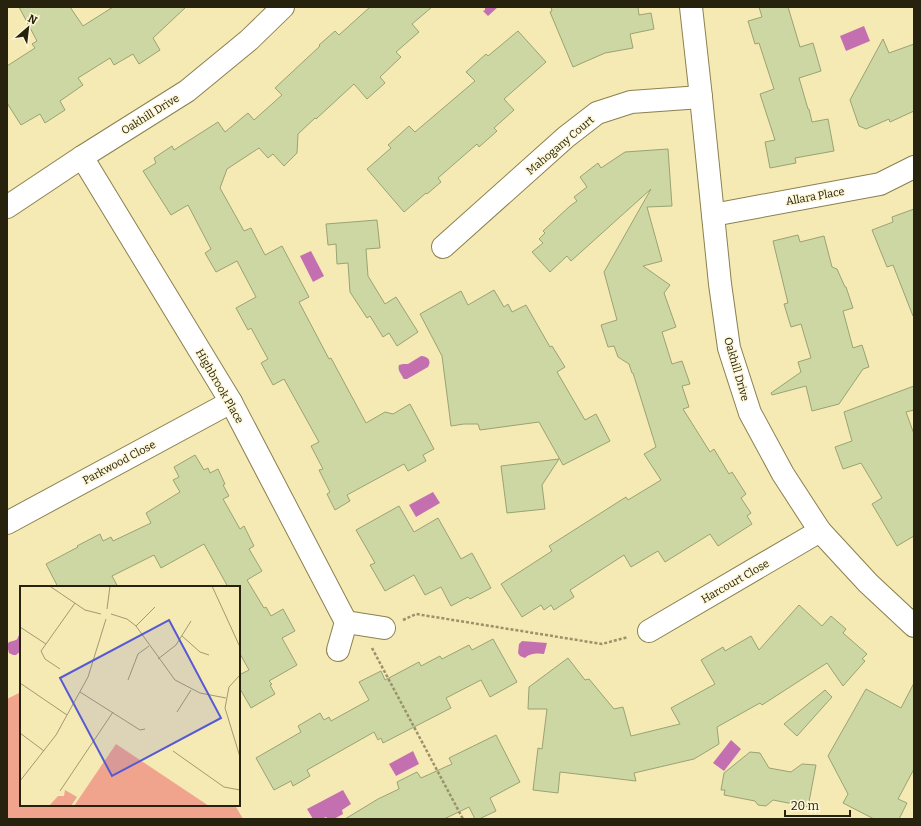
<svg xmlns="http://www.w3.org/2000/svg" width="921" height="826" viewBox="0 0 921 826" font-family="Bitter,serif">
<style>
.green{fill:#f0a48e}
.water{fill:#c470b0}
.building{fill:#cdd7a4;stroke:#9aa372}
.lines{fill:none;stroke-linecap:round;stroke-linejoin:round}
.minor-casing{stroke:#8b804f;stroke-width:24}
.path{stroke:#9a926b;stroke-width:2.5;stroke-dasharray:3 2;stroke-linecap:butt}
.minor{stroke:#fff;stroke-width:22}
.labels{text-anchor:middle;stroke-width:3;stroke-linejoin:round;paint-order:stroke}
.street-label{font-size:11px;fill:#26220d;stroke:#fdf6d7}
.inset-road{fill:none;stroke:#a29971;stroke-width:1}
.view{fill:#565bd2;fill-opacity:0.15;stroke:#565bd2;stroke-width:2}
.inset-edge{fill:none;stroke:#26220d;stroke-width:2}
</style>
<rect width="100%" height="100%" fill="#f5e9b4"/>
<path class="green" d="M21,692V805H235L243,819H7V699Z"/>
<g class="water">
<path d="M485,7H498L488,16L483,11L485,10Z"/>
<path d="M864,26L870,41L846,51L840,36Z"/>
<path d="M311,251L324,276L313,282L300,256Z"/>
<path d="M421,356C428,356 432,361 428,367L407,379H404L403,378C402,374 397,371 399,365L403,364H408Z"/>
<path d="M433,492L440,503L416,517L409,505Z"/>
<path d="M21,632V651L16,655H13L9,653L7,645L9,642C21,639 15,640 21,632Z"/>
<path d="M522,641L547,643L544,654C538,653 530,653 525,658L520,656L518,653L519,644Z"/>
<path d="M731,740L741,749L724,771L713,763Z"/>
<path d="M413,751L419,764L396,776L389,764Z"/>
<path d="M343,790L351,804L342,810L343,814L334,819H328L326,817L322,819H313L307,809Z"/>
</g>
<g class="building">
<path d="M19,7H70L83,26L113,7H186L153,38L160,50L139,64L133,54L114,65L110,58L78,78L83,85L60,101L65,110L45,123L40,114L21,125L7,103V66L35,48L32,44L37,41Z"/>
<path d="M370,7H432L412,24L419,32L396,52L401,57L380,77L385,83L367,99L354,84L316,119L315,118L298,134L297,153L284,166L273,154L268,158L259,148L227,169L220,188L244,231L251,228L265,255L282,246L309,297L299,302L329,359L331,358L366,423L385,412L393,414L410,404L434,449L423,455L426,461L408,471L404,464L347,495L350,501L335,510L327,494L330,492L319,470L323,469L311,446L319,442L284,379L273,385L261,363L268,359L251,328L248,330L236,308L256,297L237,261L216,272L205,253L211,249L188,205L171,215L143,171L156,163L154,158L172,146L174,150L218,122L225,132L248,113L254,120L282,95L275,88L320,46L319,45L335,31L339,35Z"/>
<path d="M551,7H638L639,15L651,13L654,29L630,34L633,48L605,53L573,67L550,12L552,11Z"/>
<path d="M759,7H788L800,47L813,43L821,71L799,78L808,109H809L812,122L828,119L834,151L795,158L796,163L770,168L765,142L775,140L760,94L774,89L759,43L755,44L748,21L762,17Z"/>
<path d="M518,31L546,62L504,99L514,110L494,128L497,131L479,147L477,144L438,178L441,182L427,194L426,193L404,212L367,169L391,148L388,145L409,126L415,132L475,81L466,72L486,54L488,56Z"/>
<path d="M883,39L889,53L914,44V111L890,122L889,119L866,129L859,126L850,100Z"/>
<path d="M668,149L672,206L647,207L662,261L643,266L670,285L664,293L676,327L662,332L672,364L682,361L690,384L682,386L689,407L683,409L710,452L714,449L729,474L732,472L746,494L741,498L751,513L747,516L752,524L718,546L710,534L665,562L658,551L631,567L624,555L570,590L574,597L554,610L551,605L544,610L541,605L522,617L501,584L552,551L549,546L626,497L628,500L661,480L644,454L656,447L633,373H632L629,364L618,357L614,346L608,347L601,325L617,320L604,272L651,189L571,261L567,256L550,272L532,252L543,243L539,239L545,233L543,231L570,206L577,201L574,197L587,187L580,177L598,163L601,168L625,152Z"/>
<path d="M914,209V315L913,316L893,265L887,267L872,230L893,222L892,217Z"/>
<path d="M377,220L380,248L366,249L368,276L385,304L396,297L418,332L397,346L389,333L383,337L370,316L367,318L350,292L348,263L337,264L336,244L328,245L326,224Z"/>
<path d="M798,235L800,242L824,236L832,267L837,269L845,287H846L853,308L843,311L853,348L862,345L869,367L863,369L839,404L812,411L806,386L772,395L771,393L801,372L798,362L811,358L801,324L791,327L784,304L788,303L773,241Z"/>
<path d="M494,290L504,307L508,304L512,312L526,305L550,347L552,346L565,367L557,372L585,420L596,414L610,441L563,465L539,422L480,430L478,424H464L451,426L442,356L420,314L461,291L468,305Z"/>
<path d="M914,386V410L906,412L914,434V536L897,546L872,504L882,498L861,463L843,469L835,447L852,441L844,412Z"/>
<path d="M195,455L204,470L208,468L210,473L218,469L225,484L223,485L229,496L223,499L240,529L244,526L254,546L249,549L262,571L247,580L264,608L266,607L271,616L283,609L295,631L282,638L297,665L269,681L272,684L270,685L275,694L251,708L239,687V675L249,670L239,652V587H228L204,544L161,568L154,555L112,576L118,587H58L46,564L78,547L77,546L100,534L103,541L111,537L113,541L151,523L146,513L180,492L173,480L179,477L174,467Z"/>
<path d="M559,459L542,485L545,509L507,513L501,466Z"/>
<path d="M399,506L414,532L438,518L461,559L472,553L491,588L470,599L468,597L451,606L441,587L425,595L414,575L385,591L370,565L375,563L356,530Z"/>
<path d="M799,605L822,626L831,616L846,629L843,633L867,654L862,659L865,661L843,686L827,663L762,705L760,703L717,727L719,744L694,759L634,773L636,781L560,772L558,793L533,790L538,748L542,749L547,709H528L529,687L568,658L585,680L589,679L614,709L623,707L631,736L680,724L671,708L715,684L701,660L723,647L725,651L751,636L759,650Z"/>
<path d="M493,639L517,682L490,697L481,680L446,698L451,708L383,743L381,738L378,740L374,732L307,770L310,776L293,786L291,781L274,790L256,758L301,732L298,726L320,713L324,720L329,717L331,721L369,700L359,682L381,671L385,680L419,662L421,666L440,656L442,659L469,645L472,650Z"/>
<path d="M914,683V769L898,799L907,803L899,819H874L843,803L848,794L828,756L866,689L901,708Z"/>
<path d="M825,690L832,697L797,736L784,724Z"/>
<path d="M496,735L520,782L490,798L496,811L479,819H475L469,807L444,819H345L378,799L399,789L397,782L417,772L421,778L452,764L449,758Z"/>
<path d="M750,752L760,753L769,768L791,772L802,764L816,765L808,807L773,800L766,806L758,805L755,801L724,795L725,790H721L724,773Z"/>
</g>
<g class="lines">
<g class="minor-casing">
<g id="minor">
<path d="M691,7L701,97L720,284L729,348L750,413L783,474L820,531L868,583L914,626"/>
<path d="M82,157L231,402L346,622L384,628"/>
<path d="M7,207L82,157L187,91L249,40L283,7"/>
<path d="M713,215L880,184L914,167"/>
<path d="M443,247L566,137L597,113L631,102L701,97"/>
<path d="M7,523L231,402"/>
<path d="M649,631L820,531"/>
<path d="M338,650L346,622"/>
</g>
</g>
<g class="path">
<path d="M403,620L416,614L602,644L628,637"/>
<path d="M372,648L463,819"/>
</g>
<use href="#minor" class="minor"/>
</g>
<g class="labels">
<g class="street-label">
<text transform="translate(150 114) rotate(-32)" y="4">Oakhill Drive</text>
<text transform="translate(560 145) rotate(-40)" y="4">Mahogany Court</text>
<text transform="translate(815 196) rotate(-10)" y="4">Allara Place</text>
<text transform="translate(737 369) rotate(74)" y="4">Oakhill Drive</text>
<text transform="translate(220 386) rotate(60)" y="4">Highbrook Place</text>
<text transform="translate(119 462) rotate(-28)" y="4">Parkwood Close</text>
<text transform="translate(735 581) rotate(-30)" y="4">Harcourt Close</text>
</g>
</g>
<g transform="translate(20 586)">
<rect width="220" height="220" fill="#f5e9b4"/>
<path d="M96,158L189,220H54ZM45,204L57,211L51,220H29L38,210H44Z" fill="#f0a48e"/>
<path class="inset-road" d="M192,0L220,61M31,1L65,24L81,28M87,23L90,0M91,28L107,33L116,40L155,94L180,107L206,112M116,40L135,21M0,41L26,58M162,50L180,66L189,69M138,73L156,59L171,35M40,83L25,73L21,65L55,17M220,89L209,101L205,122L220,171M108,94L118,68L129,60M0,97L47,129M60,106L120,144L125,143M157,126L171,104M0,147L24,165M153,165L204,201L220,204M0,195L36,149L68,91L86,33M40,205L93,126"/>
<path class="view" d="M149,34L201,132L92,190L40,92Z"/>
<rect width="220" height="220" class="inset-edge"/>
</g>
<rect width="921" height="826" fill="none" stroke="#26220d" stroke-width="16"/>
<g transform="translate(28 28) rotate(28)" stroke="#fdf6d7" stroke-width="3" paint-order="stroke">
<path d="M0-3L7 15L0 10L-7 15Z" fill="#26220d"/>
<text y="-6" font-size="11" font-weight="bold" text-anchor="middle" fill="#26220d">N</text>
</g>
<path d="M785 810v6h65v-6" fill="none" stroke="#26220d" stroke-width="2"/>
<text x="791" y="810" font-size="12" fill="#26220d" stroke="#fdf6d7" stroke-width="3" paint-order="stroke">20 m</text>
</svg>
